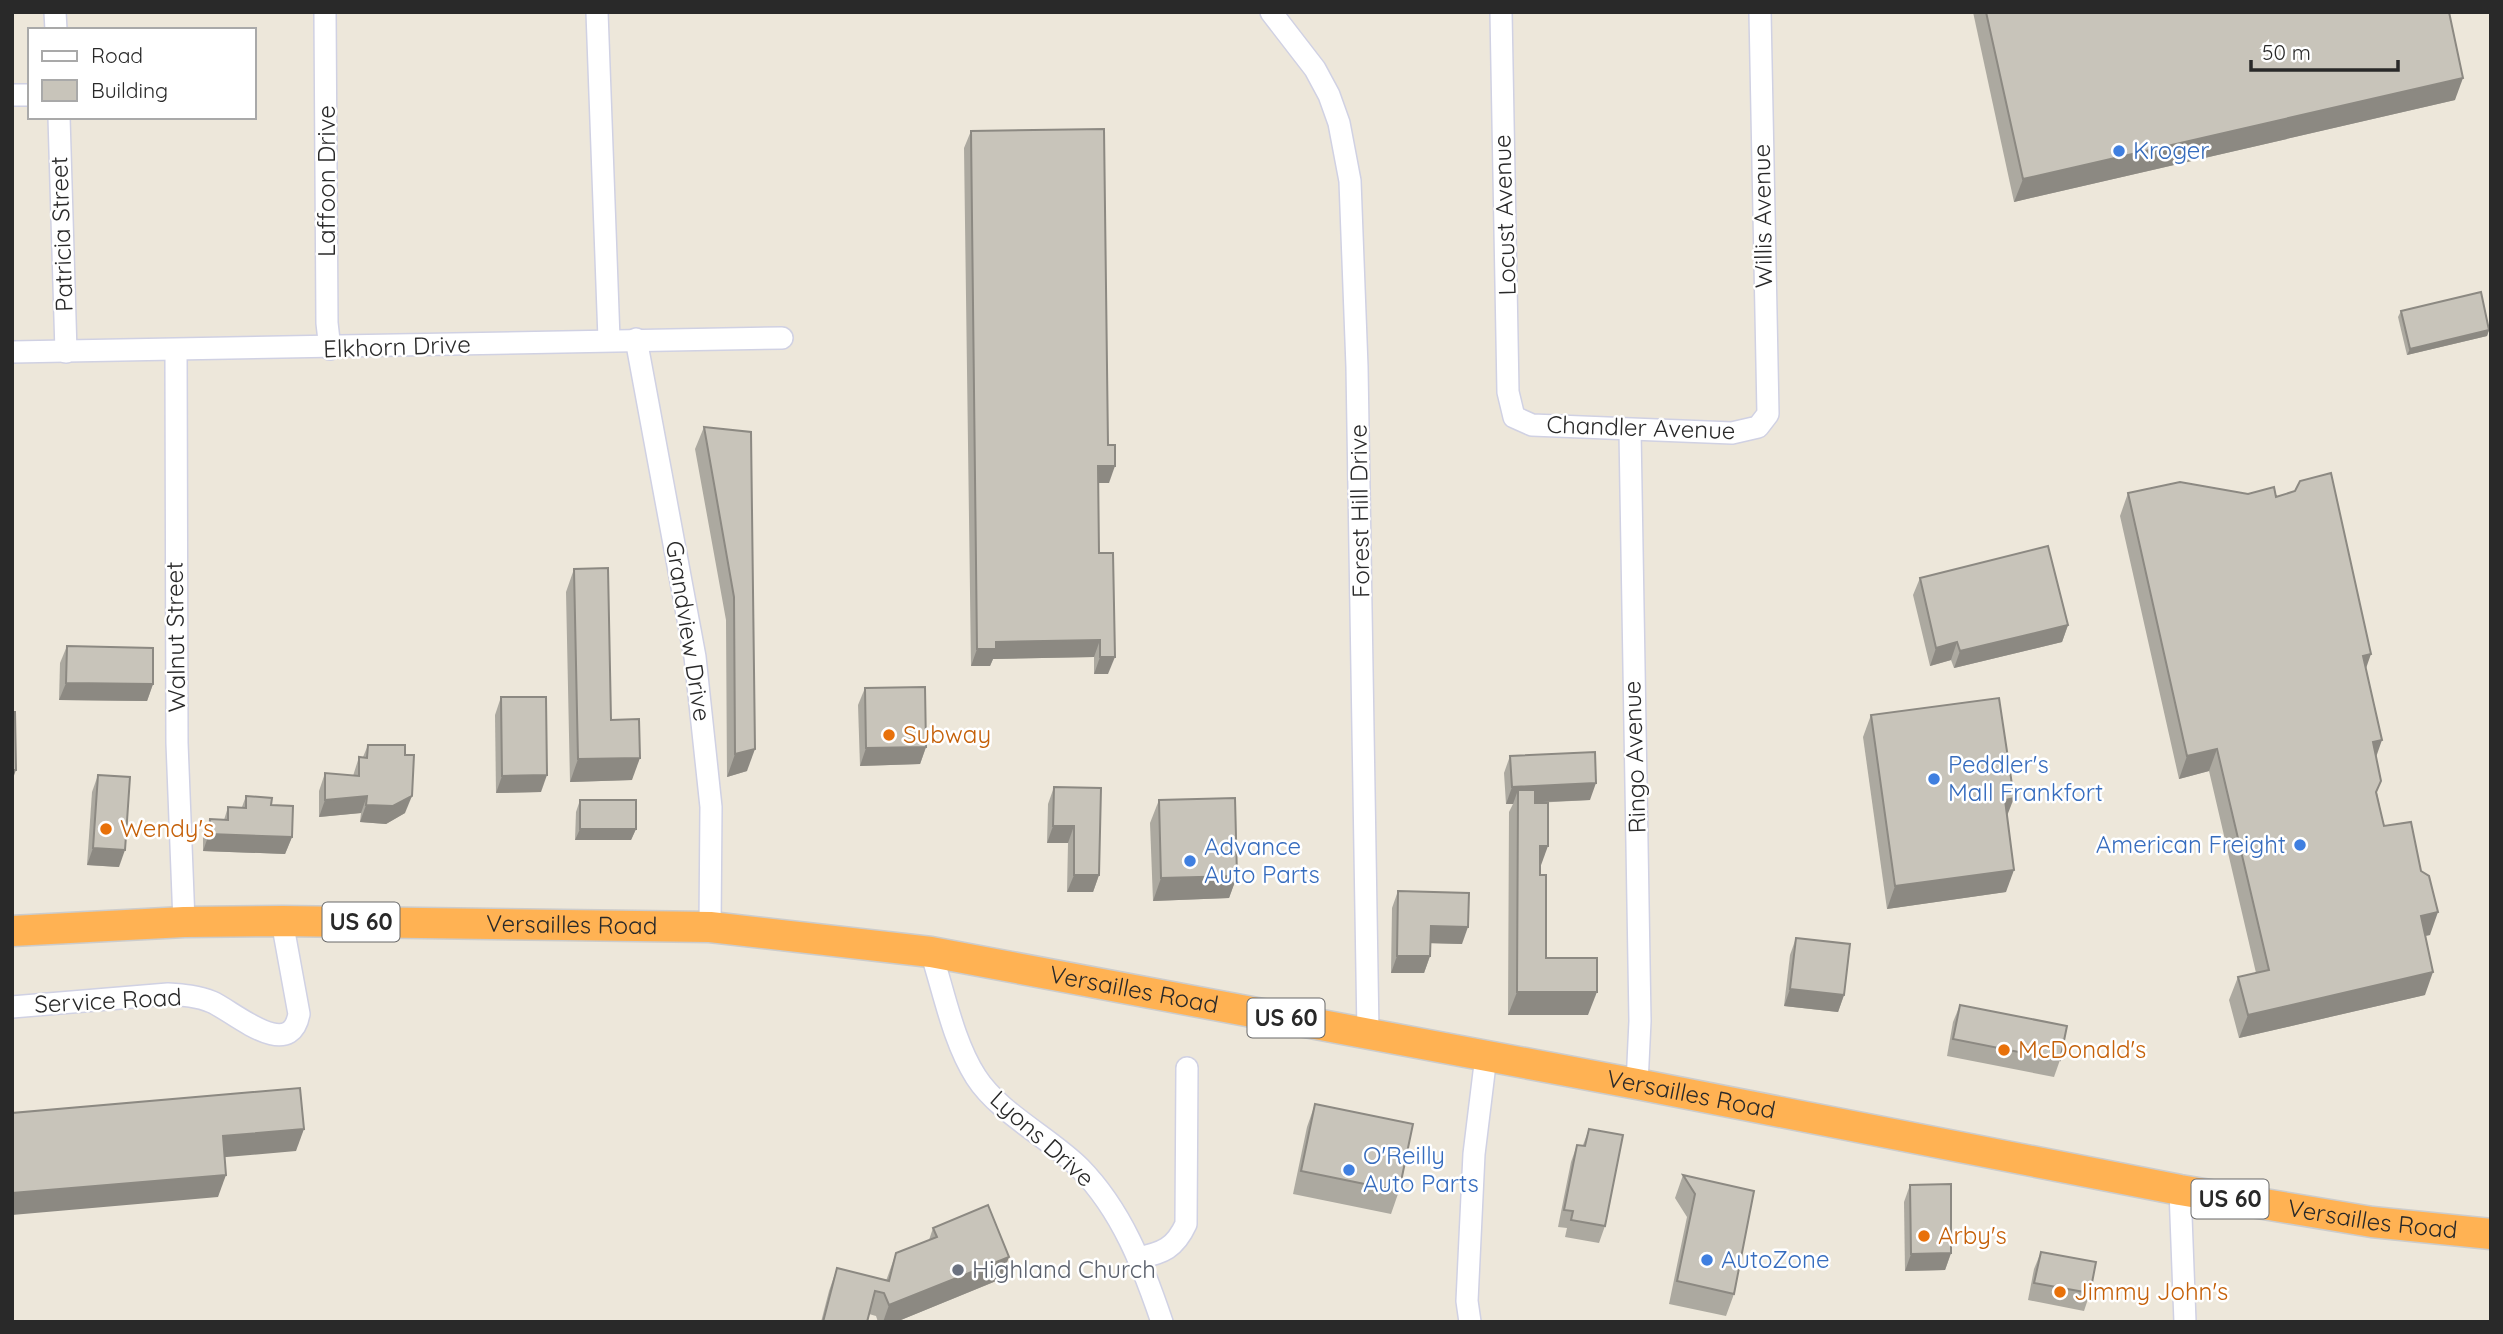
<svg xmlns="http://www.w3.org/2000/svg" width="2503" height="1334" viewBox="0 0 2503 1334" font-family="Quicksand,sans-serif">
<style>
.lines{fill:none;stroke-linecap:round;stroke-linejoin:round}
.minor-casing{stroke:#d0d1e3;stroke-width:24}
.highway-casing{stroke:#ccc;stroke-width:33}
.minor{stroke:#fff;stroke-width:21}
.highway{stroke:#ffb253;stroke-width:30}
.wall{fill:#aca9a0}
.shaded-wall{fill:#8c8982}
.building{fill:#c8c4ba;stroke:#8c8982;stroke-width:2}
.shop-dot{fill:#3f7fe0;stroke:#fff;stroke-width:2.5}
.food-dot{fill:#e8710a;stroke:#fff;stroke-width:2.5}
.worship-dot{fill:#6b7280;stroke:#fff;stroke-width:2.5}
.labels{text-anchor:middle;stroke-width:5;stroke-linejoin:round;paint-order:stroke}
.shield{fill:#fff;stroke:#696969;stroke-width:2}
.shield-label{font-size:23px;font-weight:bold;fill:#292929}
.shop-label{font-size:24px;fill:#366cbe;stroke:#fff;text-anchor:start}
.street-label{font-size:24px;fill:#292929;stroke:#fff}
.food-label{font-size:24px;fill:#c56008;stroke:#fff;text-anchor:start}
.worship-label{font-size:24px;fill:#5b616d;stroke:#fff;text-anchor:start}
</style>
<rect width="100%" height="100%" fill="#ede7da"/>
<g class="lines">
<g class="minor-casing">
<g id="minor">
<path d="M55,12L56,30"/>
<path d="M325,12L327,323L330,349"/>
<path d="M597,12L609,339"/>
<path d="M1271,12L1315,69L1329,95L1339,123L1350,181L1357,367L1368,1033"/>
<path d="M1501,12L1508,392L1514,417L1532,425L1732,433L1758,427L1768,414L1760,12"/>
<path d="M12,95H30"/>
<path d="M59,117L66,352"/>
<path d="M636,339L695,657L711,807L710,927"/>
<path d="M176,351L177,743L184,922"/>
<path d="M12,352L782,338"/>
<path d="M1630,431L1640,1021L1637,1084"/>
<path d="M931,952C944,992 953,1041 976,1077C999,1113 1050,1138 1080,1168C1122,1211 1143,1266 1162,1322"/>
<path d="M12,1007L168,994C183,995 198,996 212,1002C233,1011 290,1063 299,1014L282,921"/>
<path d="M2180,1190L2185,1322"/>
<path d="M1138,1258C1163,1253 1175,1248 1186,1224L1187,1068"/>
<path d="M1470,1322L1467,1301L1474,1154L1486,1056"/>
</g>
</g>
<g class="highway-casing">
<g id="highway">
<path id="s1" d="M12,931L184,922L282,921L710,927L931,952L1637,1084L2180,1190L2372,1222L2491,1234"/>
</g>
</g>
<use href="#minor" class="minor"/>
<use href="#highway" class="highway"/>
</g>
<g class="wall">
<path d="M1973,12H2449L2455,100L2014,202Z"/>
<path d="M971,131L1109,483H1098L1099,553L1108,674H1094V657L993,659L990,666H971L964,148Z"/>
<path d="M2401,311L2489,330L2487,336L2407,355L2398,317Z"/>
<path d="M704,427L751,432L747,771L727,777L726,620L695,449Z"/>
<path d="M2128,493L2248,494L2276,497L2366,668L2376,757L2377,793L2384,826L2430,935L2425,936V995L2239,1038L2229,1000L2238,977L2256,973L2209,771L2179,779L2120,516Z"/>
<path d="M574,569L611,720L632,780L570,782L566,592Z"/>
<path d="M1920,578L2068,625L2062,642L1954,668L1951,660L1930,666L1913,595Z"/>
<path d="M67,646L153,684L147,701L59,700L60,663Z"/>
<path d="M865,688L926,747L920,764L860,766L858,705Z"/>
<path d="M501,697L541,792L496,793L495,715Z"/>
<path d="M1871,715L2007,816L2006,892L1887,909L1863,737Z"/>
<path d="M368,745L405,813L386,824L360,822L361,813L319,817V791L325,773L353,776L359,757H363Z"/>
<path d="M1510,756L1590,800L1535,803L1546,958L1588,1015H1508L1509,812L1513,804H1506L1504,773Z"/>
<path d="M98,775L119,867L87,865L92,792Z"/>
<path d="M1054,787L1099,875L1093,892H1067L1068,843H1047L1048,804Z"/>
<path d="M246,796L271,805L292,837L285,854L203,851V836L210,819L224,820L228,807H242Z"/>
<path d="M580,800L636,829L631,840H575L576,812Z"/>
<path d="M1159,800L1237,876L1229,898L1153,901L1150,823Z"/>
<path d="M1398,891L1462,944L1430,943V956L1424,973H1391L1392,908Z"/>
<path d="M1796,938L1844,995L1838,1012L1784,1006L1790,955Z"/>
<path d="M1960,1005L2060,1060L2054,1077L1947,1056L1953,1022Z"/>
<path d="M1315,1104L1399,1191L1391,1214L1293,1194L1307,1127Z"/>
<path d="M1589,1129L1605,1226L1599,1243L1565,1237L1567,1228L1558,1227L1571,1162L1577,1145H1583Z"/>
<path d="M1683,1175L1754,1191L1734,1294L1726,1316L1669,1304L1687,1217L1675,1198Z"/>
<path d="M1910,1185L1951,1253L1945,1270L1905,1271L1904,1202Z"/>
<path d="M933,1228L1001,1279L896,1322H878L876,1316L869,1314L867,1322H821L829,1291L837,1268L886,1281L896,1253L929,1240Z"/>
<path d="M2041,1252L2090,1293L2084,1311L2028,1300L2034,1269Z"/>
</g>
<g class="shaded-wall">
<path d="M2463,78L2455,100L2014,202L2023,179Z"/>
<path d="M2489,330L2487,336L2407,355L2410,349Z"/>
<path d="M1098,466H1115L1109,483H1092Z"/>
<path d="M2068,625L2062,642L1954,668L1960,651Z"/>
<path d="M1100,640L1094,657L993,659L990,666H971L977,649L996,642Z"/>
<path d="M1957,642L1951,660L1930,666L1936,648Z"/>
<path d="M2371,654L2363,677V656Z"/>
<path d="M1100,657H1115L1108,674H1094Z"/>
<path d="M66,683L153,684L147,701L59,700Z"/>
<path d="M2382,740L2374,763L2373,742Z"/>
<path d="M926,747L920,764L860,766L866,748Z"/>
<path d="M755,749L747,771L727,777L735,754Z"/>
<path d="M2217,749L2209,771L2179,779L2187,756Z"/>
<path d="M640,758L632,780L570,782L578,759Z"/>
<path d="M12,770H16L12,781Z"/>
<path d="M547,775L541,792L496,793L502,776Z"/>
<path d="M1596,783L1590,800L1518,803V790L1513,804H1506L1512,787Z"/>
<path d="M367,796L361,813L319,817L325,800Z"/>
<path d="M412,796L405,813L386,824L360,822L366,805Z"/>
<path d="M2014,798L2005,821V800Z"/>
<path d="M1053,826H1074L1068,843H1047Z"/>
<path d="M580,829H636L631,840H575Z"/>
<path d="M209,834L292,837L285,854L203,851Z"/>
<path d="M1540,846H1548L1540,868Z"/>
<path d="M93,848L125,850L119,867L87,865Z"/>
<path d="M2014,870L2006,892L1887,909L1895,886Z"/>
<path d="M1074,875H1099L1093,892H1067Z"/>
<path d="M1237,876L1229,898L1153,901L1161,878Z"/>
<path d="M2438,912L2430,935L2412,938L2421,916Z"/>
<path d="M1431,926L1468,927L1462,944L1424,943Z"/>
<path d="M1397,956H1430L1424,973H1391Z"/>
<path d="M2433,972L2425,995L2239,1038L2248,1015Z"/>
<path d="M1790,989L1844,995L1838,1012L1784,1006Z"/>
<path d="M1517,992H1597L1588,1015H1508Z"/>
<path d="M304,1129L296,1151L215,1158L223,1136Z"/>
<path d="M226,1175L218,1197L12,1215V1193Z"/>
<path d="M1951,1253L1945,1270L1905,1271L1911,1254Z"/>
<path d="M1009,1257L1001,1279L896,1322H883L889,1305Z"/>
</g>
<g class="building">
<path d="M1986,12H2449L2463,78L2023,179Z"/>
<path d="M1104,129L1108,445H1115V466H1098L1099,553H1113L1115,657H1100V640L996,642V649H977L971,131Z"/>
<path d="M2481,292L2489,330L2410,349L2401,311Z"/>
<path d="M704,427L751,432L755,749L735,754L734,597Z"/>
<path d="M2331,473L2371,654L2363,656L2382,740L2373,742L2381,781L2376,792L2384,826L2411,822L2421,871L2429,876L2438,912L2421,916L2433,972L2248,1015L2238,977L2269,970L2217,749L2187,756L2128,493L2180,482L2248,494L2274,487L2276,497L2295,491L2300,481Z"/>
<path d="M2048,546L2068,625L1960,651L1957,642L1936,648L1920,578Z"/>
<path d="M608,568L611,720L639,719L640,758L578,759L574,569Z"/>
<path d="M67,646L153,648V684L66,683Z"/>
<path d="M925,687L926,747L866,748L865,688Z"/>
<path d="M501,697H546L547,775L502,776Z"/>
<path d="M1999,698L2014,798L2005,800L2014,870L1895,886L1871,715Z"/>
<path d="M12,712H15L16,770H12Z"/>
<path d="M368,745H405V755H414L412,796L393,806L366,805L367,796L325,800V773L359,776V757L367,758Z"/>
<path d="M1595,752L1596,783L1512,787L1510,756Z"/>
<path d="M98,775L130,777L125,850L93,848Z"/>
<path d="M1054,787L1101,788L1099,875H1074V826H1053Z"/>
<path d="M1518,790H1535V803H1548V846H1540V875H1546V958H1597V992H1517Z"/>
<path d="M246,796L272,798L271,805L293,806L292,837L209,834L210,819L228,820V807L246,808Z"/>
<path d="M1235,798L1237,876L1161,878L1159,800Z"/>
<rect x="580" y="800" width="56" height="29"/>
<path d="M1398,891L1469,893L1468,927L1431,926L1430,956H1397Z"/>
<path d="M1796,938L1850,944L1844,995L1790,989Z"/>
<path d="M1960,1005L2067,1026L2060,1060L1953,1039Z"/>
<path d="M300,1088L304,1129L223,1136L226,1175L12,1193V1113Z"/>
<path d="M1315,1104L1413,1124L1399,1191L1301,1171Z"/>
<path d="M1589,1129L1623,1135L1605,1226L1571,1220L1573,1211L1564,1210L1577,1145L1585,1146Z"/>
<path d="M1683,1175L1754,1191L1734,1294L1677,1281L1695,1194Z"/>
<path d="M1951,1184V1253L1911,1254L1910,1185Z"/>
<path d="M988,1205L1009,1257L889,1305L884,1293L875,1291L867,1322H823L837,1268L889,1281L896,1253L937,1237L933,1228Z"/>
<path d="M2041,1252L2096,1262L2090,1293L2034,1283Z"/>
</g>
<g class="shop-dot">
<circle cx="2119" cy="151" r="7"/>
<circle cx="1934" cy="779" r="7"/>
<circle cx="2300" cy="845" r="7"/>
<circle cx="1190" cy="861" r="7"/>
<circle cx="1349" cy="1170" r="7"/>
<circle cx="1707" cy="1260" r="7"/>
</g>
<g class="food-dot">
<circle cx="889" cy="735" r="7"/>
<circle cx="106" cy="829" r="7"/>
<circle cx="2004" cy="1050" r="7"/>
<circle cx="1924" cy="1236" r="7"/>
<circle cx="2060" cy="1292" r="7"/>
</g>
<circle class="worship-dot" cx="958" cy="1270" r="7"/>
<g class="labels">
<g class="shield">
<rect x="322.5" y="902.5" width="77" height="39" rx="5"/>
<rect x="1247.5" y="998.5" width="77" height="39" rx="5"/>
<rect x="2191.5" y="1179.5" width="77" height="39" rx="5"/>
</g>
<g class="shield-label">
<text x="361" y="930">US 60</text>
<text x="1286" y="1026">US 60</text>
<text x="2230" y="1207">US 60</text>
</g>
<g class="shop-label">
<text x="2133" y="159">Kroger</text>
<text x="1948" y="773">Peddler's<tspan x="1948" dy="28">Mall Frankfort</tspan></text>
<text x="2286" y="853" text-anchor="end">American Freight</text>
<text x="1204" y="855">Advance<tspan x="1204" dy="28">Auto Parts</tspan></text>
<text x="1363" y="1164">O'Reilly<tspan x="1363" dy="28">Auto Parts</tspan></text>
<text x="1721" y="1268">AutoZone</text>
</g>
<g class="street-label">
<text transform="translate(327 181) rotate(-90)" y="8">Laffoon Drive</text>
<text transform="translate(1505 215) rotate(-92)" y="8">Locust Avenue</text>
<text transform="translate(1763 216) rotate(-91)" y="8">Willis Avenue</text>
<text transform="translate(62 234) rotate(-92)" y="8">Patricia Street</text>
<text transform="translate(397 347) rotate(-2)" y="8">Elkhorn Drive</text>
<text transform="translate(1641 428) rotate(2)" y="8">Chandler Avenue</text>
<text transform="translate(1360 511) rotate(-91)" y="8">Forest Hill Drive</text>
<text transform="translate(688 631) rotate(81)" y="8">Grandview Drive</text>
<text transform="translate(176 637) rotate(-91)" y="8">Walnut Street</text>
<text transform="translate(1635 757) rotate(-92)" y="8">Ringo Avenue</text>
<text dy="8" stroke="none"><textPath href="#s1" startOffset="560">Versailles Road</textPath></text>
<text dy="8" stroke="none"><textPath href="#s1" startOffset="1127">Versailles Road</textPath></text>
<text transform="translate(108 1001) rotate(-3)" y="8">Service Road</text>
<text dy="8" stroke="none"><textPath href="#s1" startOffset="1694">Versailles Road</textPath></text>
<text transform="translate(1042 1139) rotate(42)" y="8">Lyons Drive</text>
<text dy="8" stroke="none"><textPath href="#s1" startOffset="2387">Versailles Road</textPath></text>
</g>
<g class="food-label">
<text x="903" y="743">Subway</text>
<text x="120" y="837">Wendy's</text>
<text x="2018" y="1058">McDonald's</text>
<text x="1938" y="1244">Arby's</text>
<text x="2074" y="1300">Jimmy John's</text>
</g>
<g class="worship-label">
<text x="972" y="1278">Highland Church</text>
</g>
</g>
<rect width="2503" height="1334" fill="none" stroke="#292929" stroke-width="28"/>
<rect x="28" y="28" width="228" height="91" fill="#ffffff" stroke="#a9a9a9" stroke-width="2"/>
<rect x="42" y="51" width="35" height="10" fill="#ffffff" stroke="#a9a9a9" stroke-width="2"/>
<text x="91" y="63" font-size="21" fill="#292929">Road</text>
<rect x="42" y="80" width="35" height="21" fill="#c8c4ba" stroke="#a9a9a9" stroke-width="2"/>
<text x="91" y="98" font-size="21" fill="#292929">Building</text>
<path d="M2251 60v10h147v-10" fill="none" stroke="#292929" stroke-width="3.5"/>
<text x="2262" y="60" font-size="21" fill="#292929" stroke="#ffffff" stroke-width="5" paint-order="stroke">50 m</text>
</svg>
